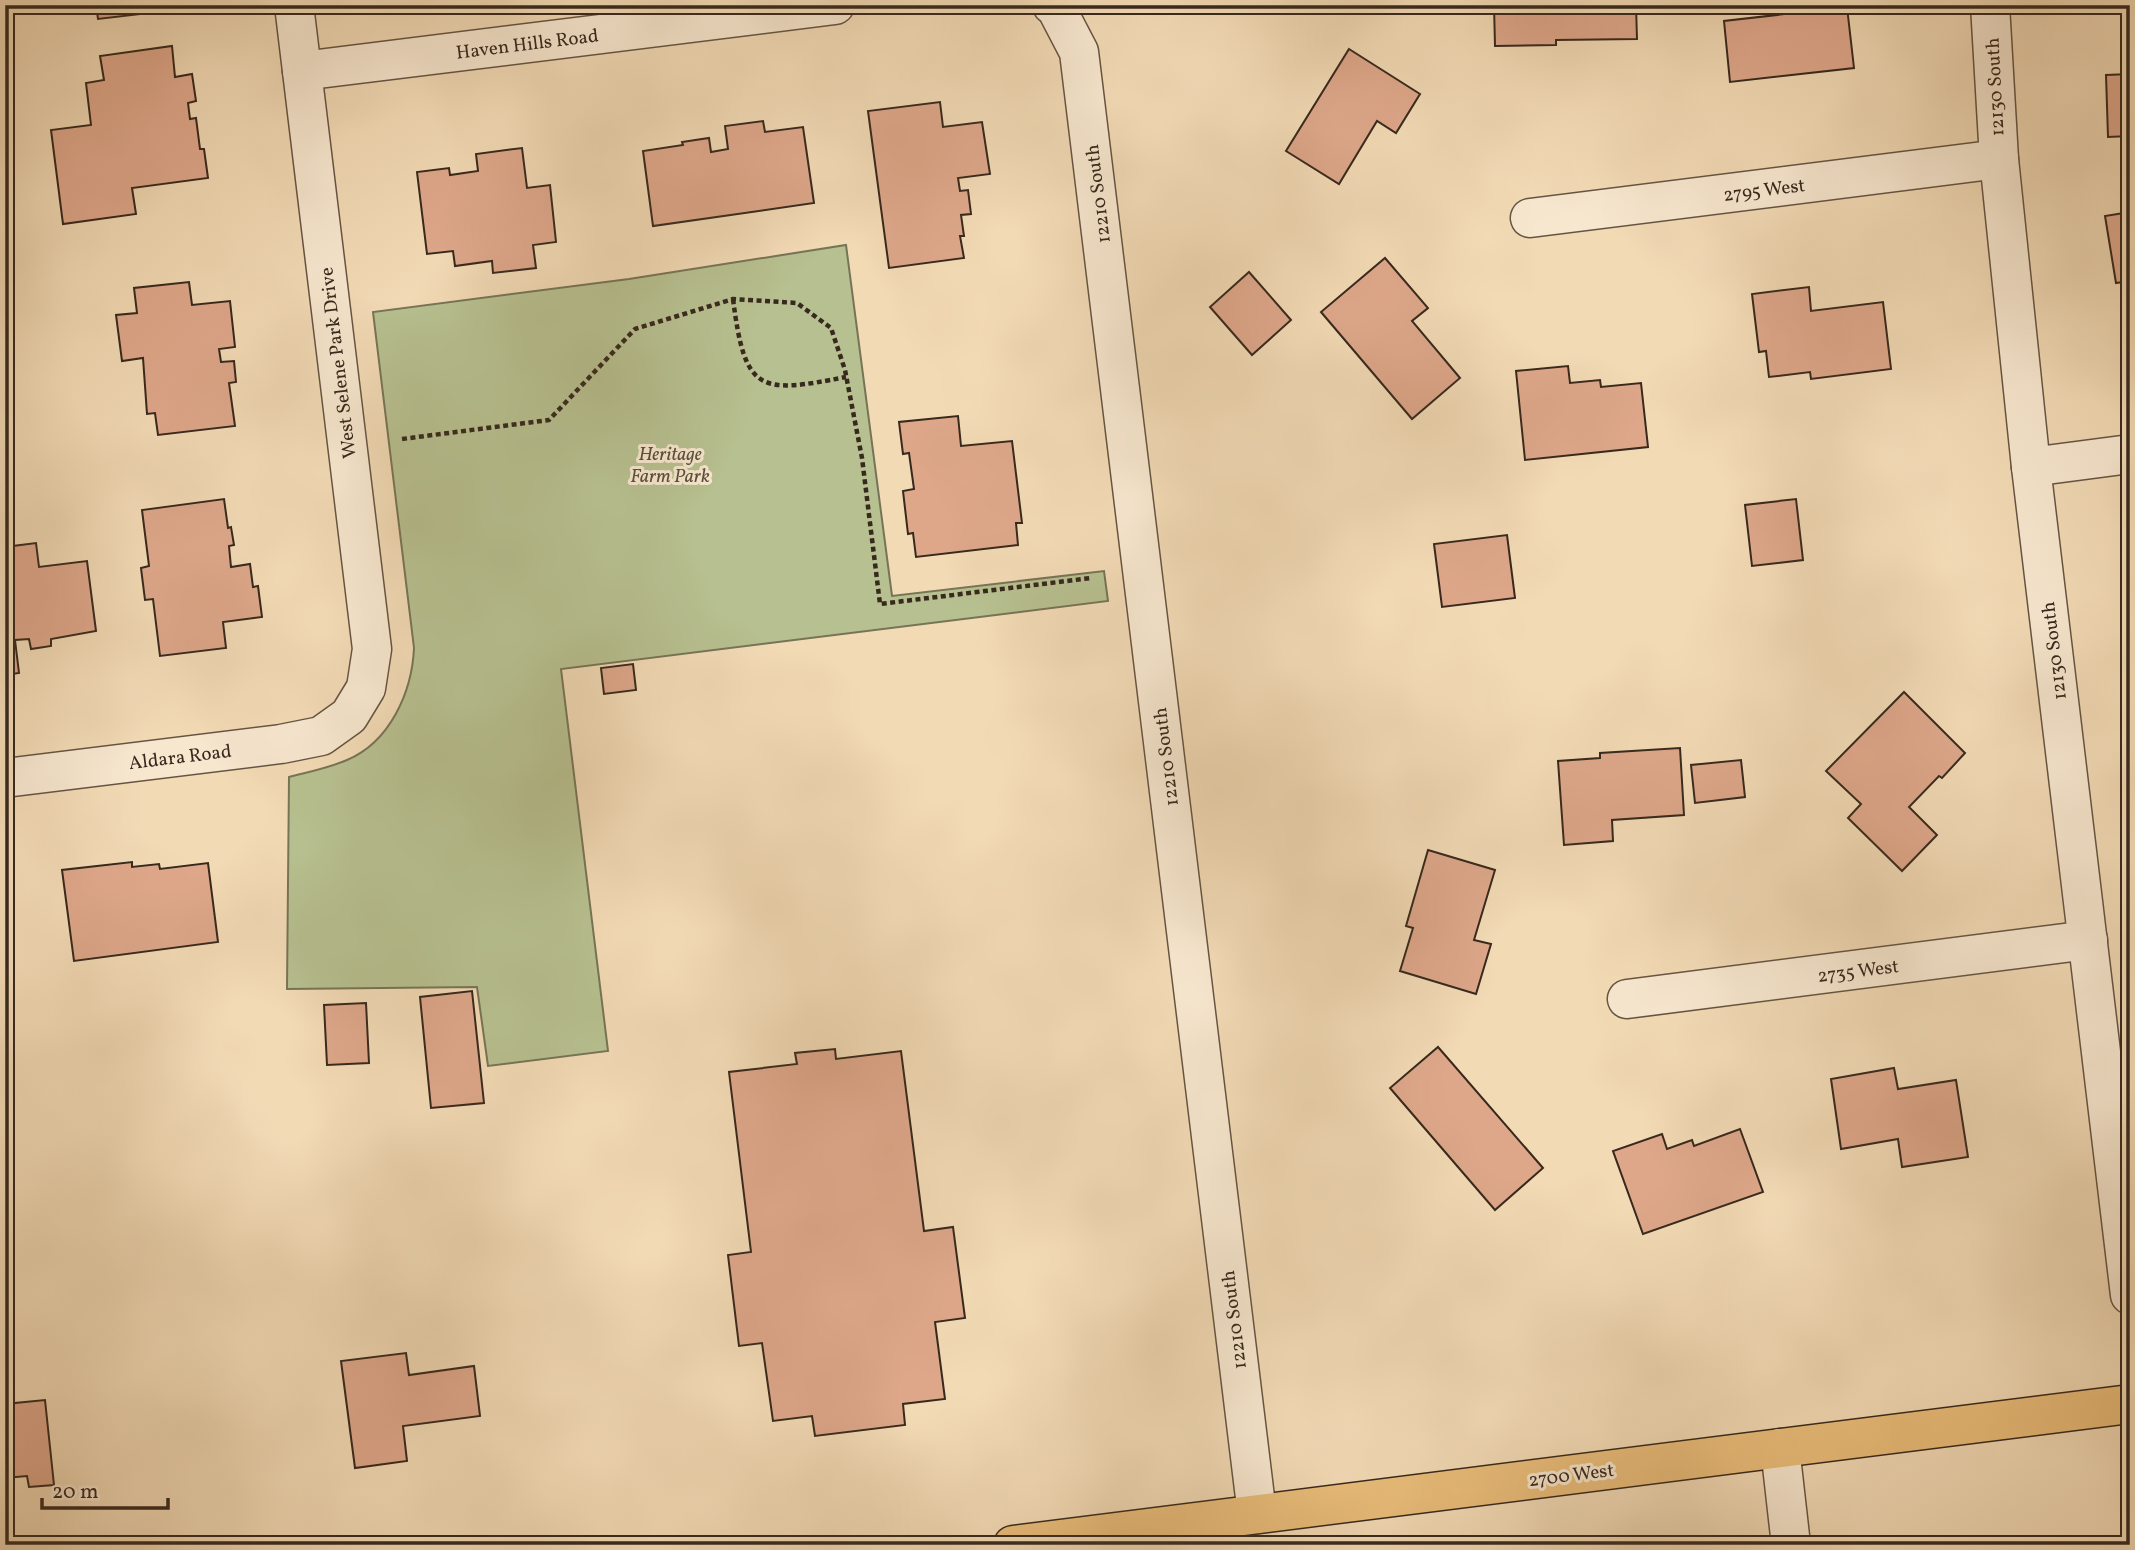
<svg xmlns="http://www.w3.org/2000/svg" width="2135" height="1550" viewBox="0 0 2135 1550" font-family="Vollkorn,serif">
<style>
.park{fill:#b7c090;stroke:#777456;stroke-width:2}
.building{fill:#dea78a;stroke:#37291d;stroke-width:2}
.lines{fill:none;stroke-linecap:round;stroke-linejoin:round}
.minor-casing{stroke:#665543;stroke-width:41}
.major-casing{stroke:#37291d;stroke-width:41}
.path{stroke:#37291d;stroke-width:4.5;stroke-dasharray:5 3.5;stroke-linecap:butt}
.minor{stroke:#f7e7cf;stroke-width:38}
.major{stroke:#e9bd7a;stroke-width:38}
.labels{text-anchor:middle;stroke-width:6;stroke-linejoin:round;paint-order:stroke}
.street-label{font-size:19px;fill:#37291d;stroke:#f7e7cf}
.park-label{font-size:19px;font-style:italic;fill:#574f3a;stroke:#f7e7cf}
</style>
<rect width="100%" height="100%" fill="#f2dab5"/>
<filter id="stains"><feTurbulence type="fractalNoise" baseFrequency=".00286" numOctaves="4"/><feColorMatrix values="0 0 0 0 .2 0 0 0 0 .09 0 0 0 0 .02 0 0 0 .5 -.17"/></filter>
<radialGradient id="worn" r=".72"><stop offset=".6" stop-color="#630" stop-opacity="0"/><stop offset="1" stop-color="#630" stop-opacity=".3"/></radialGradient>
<path class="park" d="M846,245L892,596L1104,571L1108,601L561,669L608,1051L488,1066L477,987L287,989L289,777C308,772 329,768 347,760C390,742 412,692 414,648L373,312L629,279Z"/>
<g class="building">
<path d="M96,5H166L167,11L98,19Z"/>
<path d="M1494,5H1636L1637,39L1556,40V45L1495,46Z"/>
<path d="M1847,7L1854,68L1730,82L1724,21Z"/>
<path d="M172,46L175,77L192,74L196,101L188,103L190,119L196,118L200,149H204L208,178L132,188L136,214L63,224L51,130L91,125L86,83L104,80L100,56Z"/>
<path d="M1349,49L1420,94L1396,133L1377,121L1339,184L1286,151Z"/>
<path d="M2130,74V136L2108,137L2106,75Z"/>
<path d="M940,102L943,127L982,122L990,174L958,178L960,191L968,190L971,214L961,215L964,236H960L964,258L889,268L868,111Z"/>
<path d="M763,121L765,132L803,127L814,203L653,226L643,151L683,145L682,142L709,138L711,152L728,149L725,126Z"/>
<path d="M522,148L527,188L550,185L556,242L533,245L536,268L493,273L492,261L455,266L453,251L427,254L417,172L449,168L450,175L478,171L476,154Z"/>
<path d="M2130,212V281L2116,283L2105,216Z"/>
<path d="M1385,258L1428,308L1412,321L1460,378L1412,419L1321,312Z"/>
<path d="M1249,272L1291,320L1252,355L1210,307Z"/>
<path d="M189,282L192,305L230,301L235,347L219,349L221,362L234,361L236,382L229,383L235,426L158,435L155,413L147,414L143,358L122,361L116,315L137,313L134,288Z"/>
<path d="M1809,287L1811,311L1883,302L1891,369L1811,379L1810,372L1769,377L1766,351L1759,352L1752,294Z"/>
<path d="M1568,366L1570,383L1600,380L1601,387L1641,383L1648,447L1525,460L1516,371Z"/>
<path d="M958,416L961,446L1012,441L1022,523H1016L1018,545L916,557L913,533L908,534L903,491L914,489L909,453L903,454L899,422Z"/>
<path d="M224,499L228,528L231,527L234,545L229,546L231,567L250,564L253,587L258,586L262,617L223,622L226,648L160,656L153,599L145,600L141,568L149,566L142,510Z"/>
<path d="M1796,499L1803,560L1752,566L1745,505Z"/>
<path d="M1507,535L1515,598L1442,607L1434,544Z"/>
<path d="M36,543L39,567L87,561L96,631L51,639V646L31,649L29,639L15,640L19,673L5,675V547Z"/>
<path d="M633,664L636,690L604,694L601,668Z"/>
<path d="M1904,692L1965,753L1942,778L1939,776L1909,807L1937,835L1902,871L1848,818L1861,804L1826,771Z"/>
<path d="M1680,748L1684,815L1612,820L1613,841L1564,845L1558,761L1600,758V753Z"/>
<path d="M1741,760L1745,797L1695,803L1691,765Z"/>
<path d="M1428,850L1495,870L1474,940L1491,944L1476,994L1400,971L1413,928L1406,926Z"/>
<path d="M132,862V867L159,864L160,869L208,863L218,942L74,961L62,870Z"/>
<path d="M472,991L484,1103L431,1108L420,997Z"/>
<path d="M366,1003L369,1063L327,1065L324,1005Z"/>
<path d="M1438,1047L1543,1168L1495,1210L1390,1088Z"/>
<path d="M835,1049L836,1059L901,1051L924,1231L953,1227L965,1318L935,1322L945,1399L903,1404L905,1425L815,1436L812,1416L773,1421L762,1343L739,1346L728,1255L751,1252L729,1072L797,1064L795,1053Z"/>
<path d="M1894,1068L1898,1089L1956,1080L1968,1157L1902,1167L1898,1139L1841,1149L1831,1079Z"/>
<path d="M1740,1129L1763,1192L1643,1234L1613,1151L1662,1134L1667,1149L1692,1140L1694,1146Z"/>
<path d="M406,1353L409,1375L474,1366L480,1416L403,1426L407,1461L355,1468L341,1361Z"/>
<path d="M45,1400L54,1485L29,1487L27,1476L5,1478V1404Z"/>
<path d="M1984,1537L1985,1545H1925Z"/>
</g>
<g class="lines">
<g class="minor-casing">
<g id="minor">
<path d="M1052,5L1055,6L1079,52L1257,1514"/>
<path d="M1990,5L1999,159L2031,467L2130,1295"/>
<path d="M302,71L835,5"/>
<path d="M1530,218L1999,159"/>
<path d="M2031,467L2130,454"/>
<path d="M5,778L281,744L321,736L349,716L366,688L372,649L294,5"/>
<path d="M1627,999L2088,940"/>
<path d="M1780,1448L1791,1545"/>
</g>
</g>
<g class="major-casing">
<path id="major" d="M1013,1545L2130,1404"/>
</g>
<g class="path">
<path d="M733,299C745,393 759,394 846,377"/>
<path d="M402,439L549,420L635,329L733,299L797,303L831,328L845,370L862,458L880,604L1091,578"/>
</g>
<use href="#minor" class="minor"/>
<use href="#major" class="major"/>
</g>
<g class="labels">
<g class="street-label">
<text transform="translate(527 43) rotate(-7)" y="7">Haven Hills Road</text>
<text transform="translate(1994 87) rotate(-93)" y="7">12130 South</text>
<text transform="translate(1764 189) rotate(-7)" y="7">2795 West</text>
<text transform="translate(1097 194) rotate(-97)" y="7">12210 South</text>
<text transform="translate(337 363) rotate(-97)" y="7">West Selene Park Drive</text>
<text transform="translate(2053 651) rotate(-97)" y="7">12130 South</text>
<text transform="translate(180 756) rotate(-7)" y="7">Aldara Road</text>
<text transform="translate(1165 757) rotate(-97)" y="7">12210 South</text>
<text transform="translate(1858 970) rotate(-7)" y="7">2735 West</text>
<text transform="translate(1233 1320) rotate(-97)" y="7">12210 South</text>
<text transform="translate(1571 1474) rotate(-7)" y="7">2700 West</text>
</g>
<g class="park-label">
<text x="670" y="460">Heritage<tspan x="670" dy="22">Farm Park</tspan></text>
</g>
</g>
<rect width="2135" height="1550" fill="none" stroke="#f2dab5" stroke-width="28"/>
<rect x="7" y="7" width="2121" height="1536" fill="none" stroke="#37291d" stroke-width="3.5"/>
<rect x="14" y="14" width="2107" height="1522" fill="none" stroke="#37291d" stroke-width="2"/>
<path d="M42 1498v10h126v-10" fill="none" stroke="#37291d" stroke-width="3.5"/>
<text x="52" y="1498" font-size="21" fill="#37291d" stroke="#f7e7cf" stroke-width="5" paint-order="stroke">20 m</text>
<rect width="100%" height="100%" filter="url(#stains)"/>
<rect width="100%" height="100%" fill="url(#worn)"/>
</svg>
